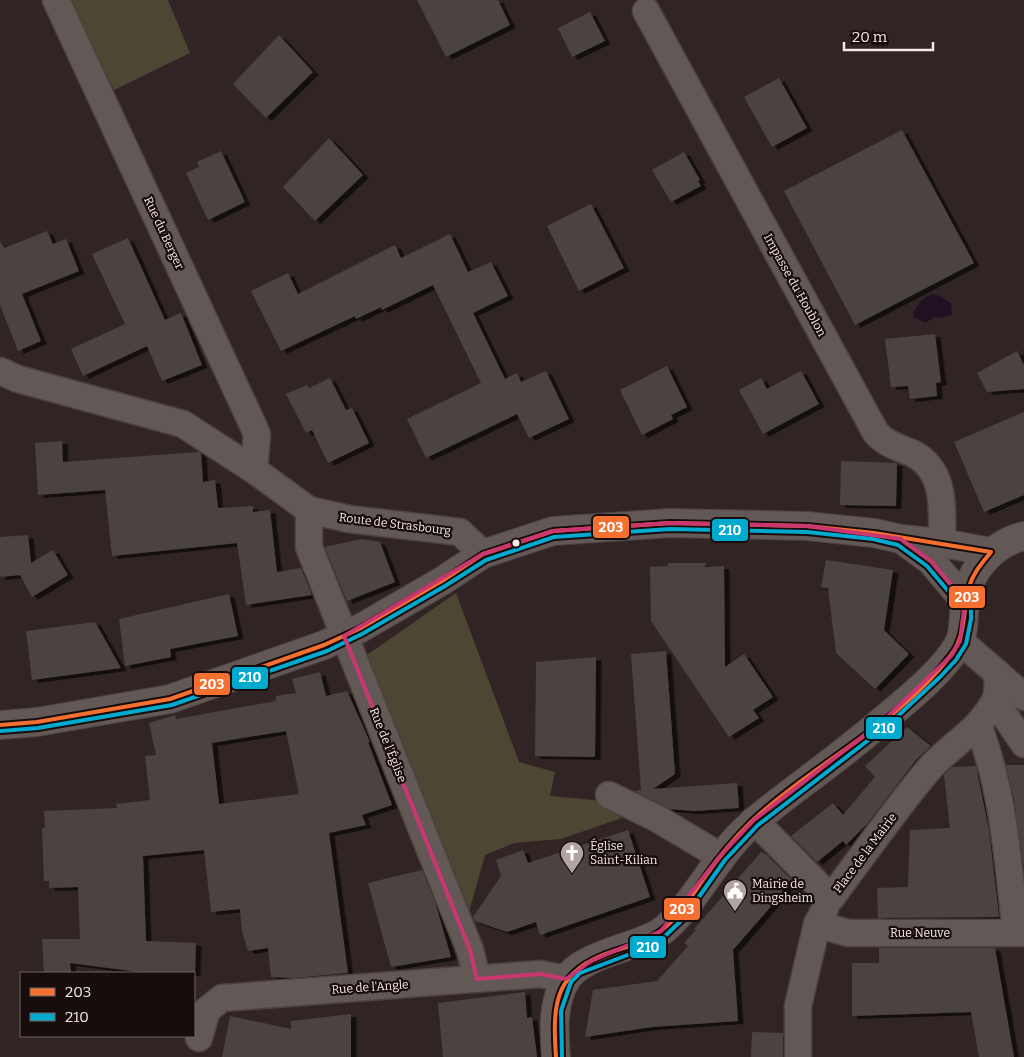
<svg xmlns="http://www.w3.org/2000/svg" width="1024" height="1057" viewBox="0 0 1024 1057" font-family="Bitter,serif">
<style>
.green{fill:#4d4632}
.water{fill:#211024}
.building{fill:#4b4243;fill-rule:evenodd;filter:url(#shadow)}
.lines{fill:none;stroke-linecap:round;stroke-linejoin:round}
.minor-casing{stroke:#4d4241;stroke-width:29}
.tertiary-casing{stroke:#4d4241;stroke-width:30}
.minor{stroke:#625856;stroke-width:26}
.tertiary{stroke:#625856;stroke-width:28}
.bus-1-casing{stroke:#170d0c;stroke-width:8}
.bus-2-casing{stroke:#170d0c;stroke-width:8}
.bus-1{stroke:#f46f30;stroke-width:4}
.bus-2{stroke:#00a9ce;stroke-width:4}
.marked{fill:none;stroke:#ca3770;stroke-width:4;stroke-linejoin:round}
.bus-dot{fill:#f7e8e6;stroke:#170d0c;stroke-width:2}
.labels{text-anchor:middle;stroke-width:4.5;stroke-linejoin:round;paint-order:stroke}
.street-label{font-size:12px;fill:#f7e8e6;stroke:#170d0c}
.poi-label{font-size:12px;fill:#f7e8e6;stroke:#170d0c;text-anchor:start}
.line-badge{stroke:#170d0c;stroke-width:2}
.badge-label{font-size:14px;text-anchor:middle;font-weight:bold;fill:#fff}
</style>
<defs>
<filter id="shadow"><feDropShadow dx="5.5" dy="3" stdDeviation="0" flood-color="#0009"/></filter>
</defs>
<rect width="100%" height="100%" fill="#302524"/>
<g class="green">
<path d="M69,0H168L190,53L114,90Z"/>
<path d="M456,593L519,762L555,772L550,796L594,800L622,818L561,839L514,843L485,855L469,912L364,657Z"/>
</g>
<path class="water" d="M933,294L940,296L951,303L952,315L939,318L934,317L926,323L914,317L913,312L924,298Z"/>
<g class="building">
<path d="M417,0H498L510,25L446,57Z"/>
<path d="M590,12L605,41L572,57L558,28Z"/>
<path d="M279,35L313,72L266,118L233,84Z"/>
<path d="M779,78L807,128L772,147L744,97Z"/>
<path d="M902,130L974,263L855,325L784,191Z"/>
<path d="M329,138L363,175L315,221L283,187Z"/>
<path d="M221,151L245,202L208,220L186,173L199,167L197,162Z"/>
<path d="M684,152L700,180L698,181L701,186L671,202L652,170Z"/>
<path d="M591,204L624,268L579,291L547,226Z"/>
<path d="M47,231L53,244L66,239L79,271L22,294L41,341L18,351L0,305V241L4,248Z"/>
<path d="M450,234L468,272L491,262L508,296L473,313L505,379L517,373L521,382L546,371L569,419L529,438L517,414L426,458L407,419L481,383L433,285L382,310L381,307L356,319L355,316L281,351L251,291L288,273L298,294L395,245L401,258Z"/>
<path d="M128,238L165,320L181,313L202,365L162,381L147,346L83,376L71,349L125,324L92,254Z"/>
<path d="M935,334L941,382L936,383L937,396L910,399L908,386L891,387L885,339Z"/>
<path d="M1017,351L1024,365V389L987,392L977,373Z"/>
<path d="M667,366L687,407L671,415L673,419L642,435L620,390Z"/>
<path d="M801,371L819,404L763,434L739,390L761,378L767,389Z"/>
<path d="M330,378L346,410L352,408L369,443L328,463L312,430L306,433L286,394L307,385L309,388Z"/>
<path d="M1024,412V495L984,512L954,442Z"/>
<path d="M62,441L63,462L199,452L201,454L203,482L215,480L218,508L253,506V512L270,510L277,572L301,568L312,595L246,605L237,543L112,556L105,490L38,495L35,443Z"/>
<path d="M841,461L897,463L896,506L840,505Z"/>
<path d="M28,535L31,563L53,550L68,575L32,597L20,575L0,577V537Z"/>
<path d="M362,539L380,542L395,582L347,601L325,547Z"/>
<path d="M826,560L893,570L884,630L909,654L875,689L836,653L828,588L821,587Z"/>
<path d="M668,563H706L705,567L724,566L725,667L744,654L773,697L753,710L759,718L729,737L651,621L650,567L668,566Z"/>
<path d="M229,594L238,636L170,649L171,657L125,666L119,619Z"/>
<path d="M95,622L121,668L32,680L26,631Z"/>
<path d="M666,651L675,774L653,789L737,783L739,808L694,811L670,809L634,791L641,790L631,654Z"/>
<path d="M596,657L595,757L535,756L536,662Z"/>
<path d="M320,672L326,696L347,691L370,742H368L392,805L362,815L366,825L329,833L348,973L293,978L271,977L268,948L248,951L242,932L240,909L211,912L204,850L143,856L146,941L196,943L195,973H147L70,963L71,973H44L42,939H80L78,887L49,888V881H44L42,828H45L44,811L117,808L116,804L150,800L145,756L156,755L149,723L175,715L176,719L276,701V696L296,693L292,679ZM286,731L299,794L219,804L212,743Z"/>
<path d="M907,727L931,746L916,760L867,824L846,845L843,841L817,862L791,836L833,803L843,815L875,777L865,766Z"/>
<path d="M1006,765H1024V868L1014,799Z"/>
<path d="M976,766L989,830L999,917L878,918L877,888L908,887L910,830L950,828L944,775L952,767Z"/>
<path d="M628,830L650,897L540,935L536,922L507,932L475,921L473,917L501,876L496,860L523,850L528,863Z"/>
<path d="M761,852L767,855L793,881L733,950L738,1021L652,1027L585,1037L593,990L657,981L688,946L684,943L696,930L694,929Z"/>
<path d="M422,870L435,902L451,957L391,967L368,883Z"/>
<path d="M879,948H995L1014,1057H979L971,1012L852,1016V963H879Z"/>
<path d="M525,992L527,1018L532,1017L537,1057H443L438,1003Z"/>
<path d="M351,1014V1057H222L230,1016L291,1029V1021Z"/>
<path d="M752,1032L783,1033V1057H751Z"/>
</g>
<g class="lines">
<g class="minor-casing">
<g id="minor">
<path d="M56,0L257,434L254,470"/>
<path d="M646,11L876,433C887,445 898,447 912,453C947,470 942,511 942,543"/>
<path d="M0,371L18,379L183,424L254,470L309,510L349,519L460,532L483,554"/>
<path d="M309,510V547L470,950L477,979"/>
<path d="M997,673L1024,697"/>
<path d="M995,701L1024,744"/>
<path d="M978,725C1004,792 1008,863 1016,933"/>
<path d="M609,795L658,819L720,856"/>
<path d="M754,820L831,898C863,855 894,811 928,770C949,746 979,731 994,702C999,693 998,683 997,673L960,641"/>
<path d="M817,924L848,933H1024"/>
<path d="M199,1038L207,1010L222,998L540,974L566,979"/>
<path d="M798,1057V1006L817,924L825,909"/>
</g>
</g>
<g class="tertiary-casing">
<g id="tertiary">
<path d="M901,539L931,561L965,601"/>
<path d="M0,725L37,722L170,699L324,645L359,629L442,581L483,554L553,531L670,523L807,526L874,533L901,539L942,543L991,552"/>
<path d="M556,1057C554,1031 552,1003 566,980C580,955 634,948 659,933C685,917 714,862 738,837C757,817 780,801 802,784C829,764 856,743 882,721C907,700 944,671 959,643C965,631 963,615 965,602C968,571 994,543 1024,536"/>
</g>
</g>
<use href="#minor" class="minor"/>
<use href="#tertiary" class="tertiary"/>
<g class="bus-1-casing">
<path id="bus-1" d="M0,725L37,722L170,699L324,645L359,629L442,581L483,554L553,531L670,523L807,526L874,533L991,552C982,563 973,573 969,587C962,611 967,634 951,655C898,725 814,763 751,822C735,838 720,855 707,874C693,893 681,915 662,930C648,941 631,946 614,951C555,971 552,1000 556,1057"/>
</g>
<g class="bus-2-casing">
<g id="bus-2">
<path d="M1,731L38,728L172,705L327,651L362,634L445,586L486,560L554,537L670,529L807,532L873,539L898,545L927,566L960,605"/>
<path d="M562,1057L561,1011L571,982L580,973L646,948L665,936L684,918L725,860L758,825L888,725L940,677L956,660L966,644L971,619V601"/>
</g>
</g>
<use href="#bus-1" class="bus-1"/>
<use href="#bus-2" class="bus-2"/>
</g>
<path class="marked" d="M670,523L807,526L901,539L931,561L965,601L960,641L951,656L884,720L754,820L720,856L661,931L591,961L566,979L540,974L477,979L470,950L344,636L483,554L553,531Z"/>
<defs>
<g id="church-pin" transform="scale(1.25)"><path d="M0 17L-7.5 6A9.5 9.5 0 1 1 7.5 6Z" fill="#b1a4a2" stroke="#170d0c"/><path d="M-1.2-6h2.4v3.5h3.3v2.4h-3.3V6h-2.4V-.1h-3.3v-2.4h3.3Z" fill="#fff"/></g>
<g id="civic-pin" transform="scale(1.25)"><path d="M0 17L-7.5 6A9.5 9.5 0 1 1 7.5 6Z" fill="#b1a4a2" stroke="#170d0c"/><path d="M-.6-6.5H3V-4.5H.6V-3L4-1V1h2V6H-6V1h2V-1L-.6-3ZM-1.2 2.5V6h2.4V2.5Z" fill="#fff"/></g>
</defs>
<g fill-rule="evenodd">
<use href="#church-pin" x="572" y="853"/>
<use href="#civic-pin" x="735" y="891"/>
</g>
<circle class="bus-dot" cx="516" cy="543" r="4.5"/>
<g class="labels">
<g class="street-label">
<text transform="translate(164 233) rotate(65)" y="4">Rue du Berger</text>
<text transform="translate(795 285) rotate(61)" y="4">Impasse du Houblon</text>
<text transform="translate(395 524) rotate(7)" y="4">Route de Strasbourg</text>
<text transform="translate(388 745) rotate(68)" y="4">Rue de l'Église</text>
<text transform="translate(865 853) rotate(-53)" y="4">Place de la Mairie</text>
<text x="920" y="937">Rue Neuve</text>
<text transform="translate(370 987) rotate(-4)" y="4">Rue de l'Angle</text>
</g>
<g class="poi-label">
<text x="590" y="850">Église<tspan x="590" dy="14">Saint-Kilian</tspan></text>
<text x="752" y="888">Mairie de<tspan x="752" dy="14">Dingsheim</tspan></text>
</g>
</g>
<g class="line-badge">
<rect x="592" y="515" width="38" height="24" rx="5" fill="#f46f30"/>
<rect x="711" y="518" width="38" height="24" rx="5" fill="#00a9ce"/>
<rect x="948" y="585" width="38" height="24" rx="5" fill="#f46f30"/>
<rect x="231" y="666" width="38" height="24" rx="5" fill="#00a9ce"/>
<rect x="193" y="672" width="38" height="24" rx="5" fill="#f46f30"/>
<rect x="865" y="716" width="38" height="24" rx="5" fill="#00a9ce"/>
<rect x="663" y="897" width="38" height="24" rx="5" fill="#f46f30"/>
<rect x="629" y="935" width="38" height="24" rx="5" fill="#00a9ce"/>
</g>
<g class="badge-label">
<text x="611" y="532">203</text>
<text x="730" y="535">210</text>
<text x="967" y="602">203</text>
<text x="250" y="682">210</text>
<text x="212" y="689">203</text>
<text x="884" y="733">210</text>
<text x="682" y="914">203</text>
<text x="648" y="952">210</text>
</g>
<rect x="20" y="972" width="175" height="65" fill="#170d0c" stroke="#716563"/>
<rect x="30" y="988" width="25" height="8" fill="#f46f30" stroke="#716563"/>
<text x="65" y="997" font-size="15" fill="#f7e8e6">203</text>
<rect x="30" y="1013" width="25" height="8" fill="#00a9ce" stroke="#716563"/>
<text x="65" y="1022" font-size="15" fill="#f7e8e6">210</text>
<path d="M844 42v8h89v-8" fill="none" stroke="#f7e8e6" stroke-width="2.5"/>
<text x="852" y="42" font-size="15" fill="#f7e8e6" stroke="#170d0c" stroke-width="4" paint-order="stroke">20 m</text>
</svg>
